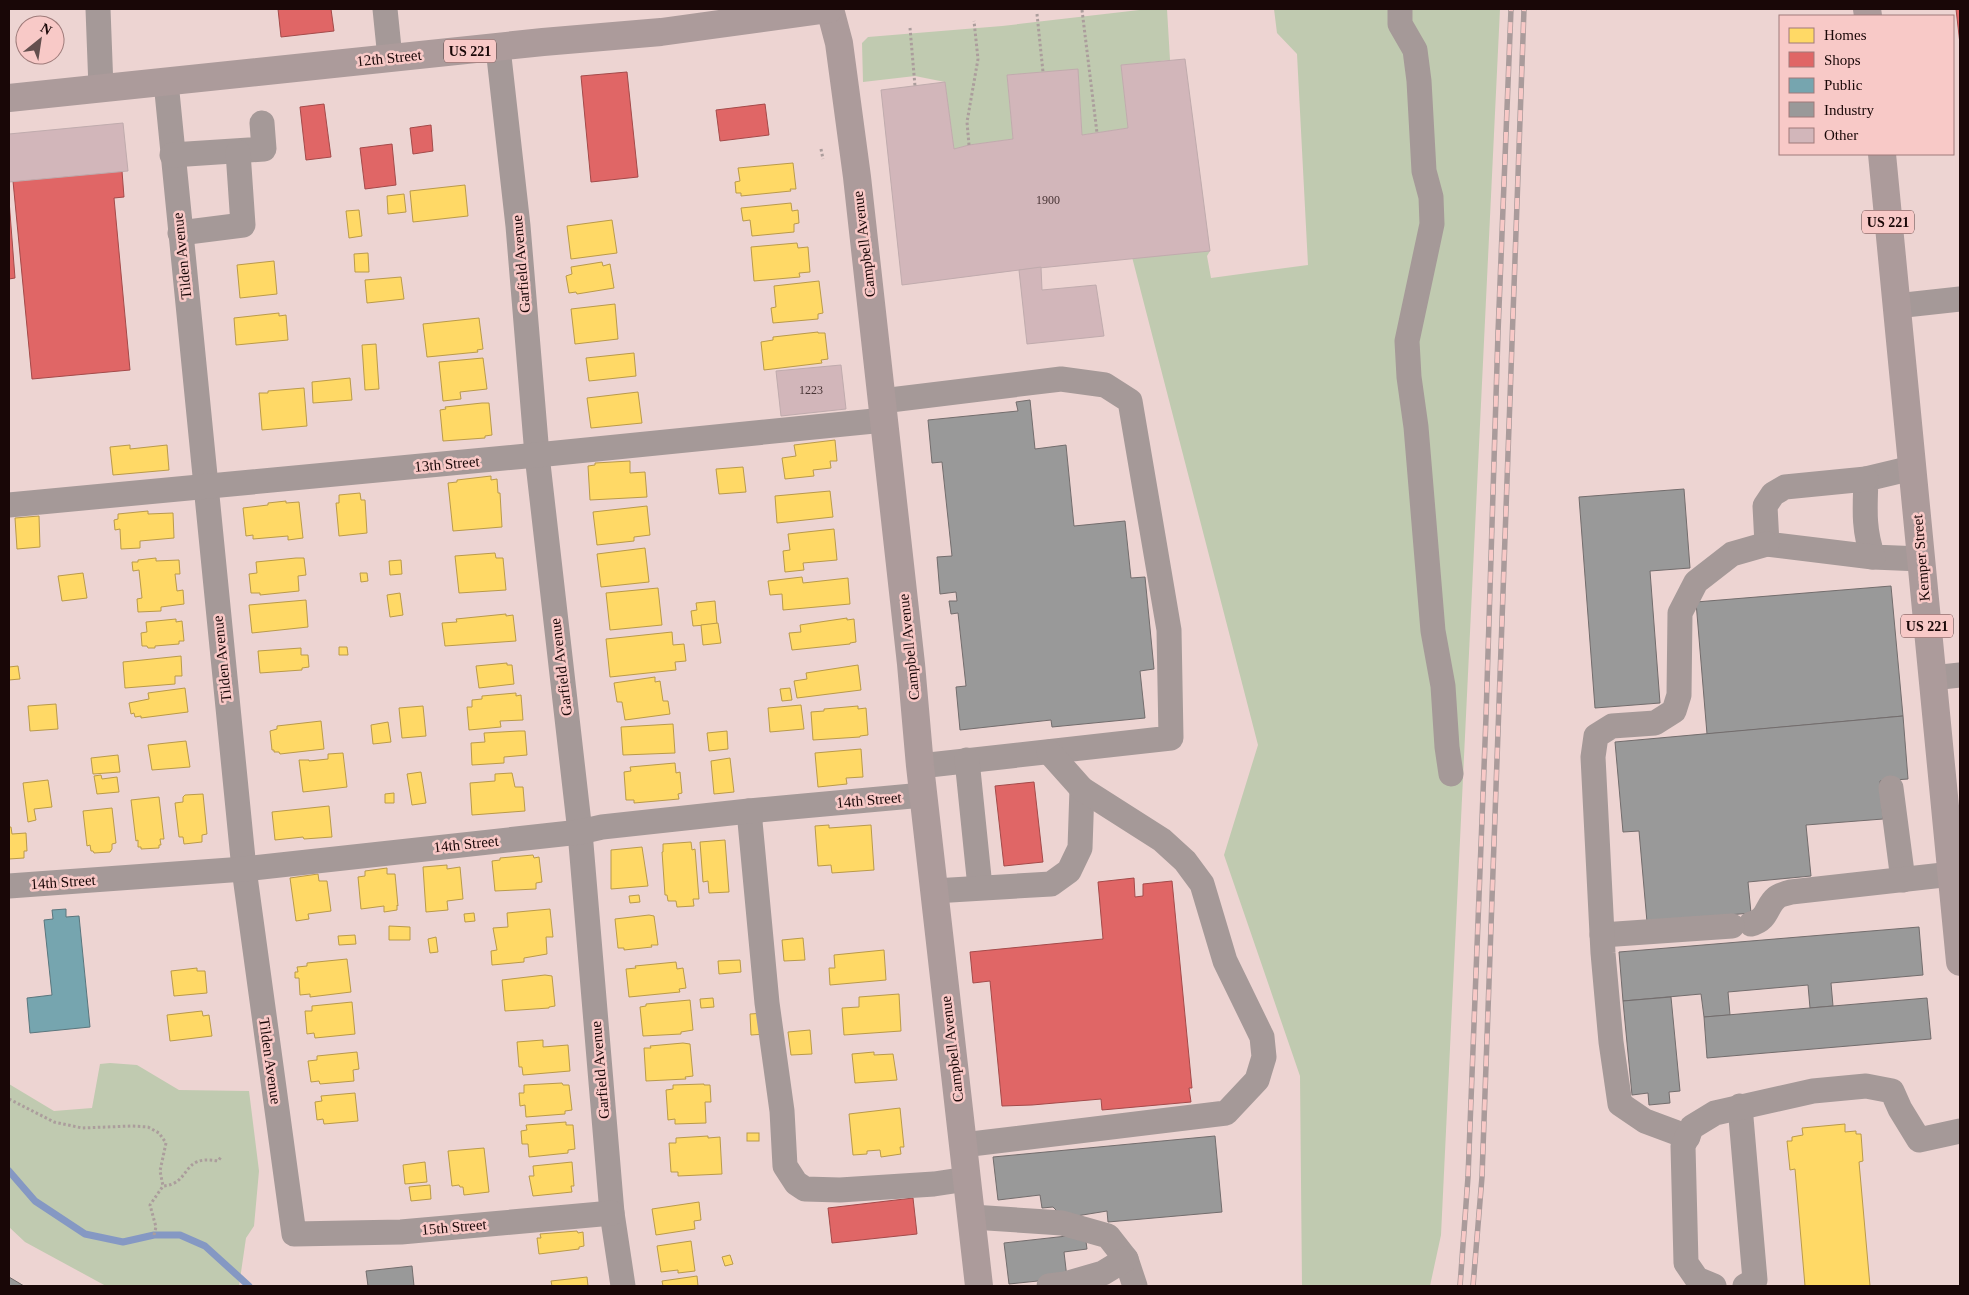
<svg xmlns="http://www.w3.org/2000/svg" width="1969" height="1295" viewBox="0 0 1969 1295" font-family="Georgia,serif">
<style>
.green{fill:#c0cab0}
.homes{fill:#ffd966;stroke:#ba9a4a}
.shops{fill:#e06666;stroke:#a44a4a}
.public{fill:#76a5af;stroke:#5a767d}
.industry{fill:#999;stroke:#736d6d}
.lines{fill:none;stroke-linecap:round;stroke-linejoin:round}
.stream{stroke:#8598c3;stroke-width:7}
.building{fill:#d2b6ba;stroke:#c0abad}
.path{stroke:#ab9d9c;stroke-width:3;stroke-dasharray:2.5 2.5;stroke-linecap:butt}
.minor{stroke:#a59998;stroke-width:25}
.major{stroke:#ac9b9b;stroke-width:28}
.rail-casing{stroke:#aa9b9b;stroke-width:5.5}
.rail{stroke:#f8c9c7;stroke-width:4;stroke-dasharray:11;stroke-linecap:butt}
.labels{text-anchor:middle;stroke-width:5;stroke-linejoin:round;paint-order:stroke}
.number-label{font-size:12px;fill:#473334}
.shield{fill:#f8c9c7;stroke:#5c4141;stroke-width:1}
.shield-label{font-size:14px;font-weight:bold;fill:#190707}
.street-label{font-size:15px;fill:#190707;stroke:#f8c9c7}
</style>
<rect width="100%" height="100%" fill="#edd4d2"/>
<g class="green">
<path d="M1148,9H1167L1170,60L1121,65L1128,128L1082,135L1078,70L1007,75L1013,139L969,145L954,149L945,82L915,76L863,82L862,43L868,37L1002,26Z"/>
<path d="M1274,9H1500L1441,1235L1430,1286H1302L1300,1076L1224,855L1258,745L1132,257L1210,251L1207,256L1211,278L1308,265L1297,54L1277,33Z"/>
<path d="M110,1063L137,1065L179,1090L249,1091L259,1171L254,1226L246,1238L239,1286H106L25,1242L9,1227V1084L54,1111L92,1108L100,1064Z"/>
</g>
<g class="homes">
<path d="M793,163L796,189H790L791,191L741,196V193H736L735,182L740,181L738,168Z"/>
<path d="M465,185L468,216L413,222L410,191Z"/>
<path d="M404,194L406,212L388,214L387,196Z"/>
<path d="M791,203L792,211L798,210L799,223L794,224V232L752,236L750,220L743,221L741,208Z"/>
<path d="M359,210L362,236L349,238L346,211Z"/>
<path d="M612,220L617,253L571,259L567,226Z"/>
<path d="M797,243L798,248L808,247L810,272L799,273L800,277L754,281L751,247Z"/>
<path d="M368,253L369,272H355L354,254Z"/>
<path d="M274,261L277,294L240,298L237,265Z"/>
<path d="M602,262L603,266L610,264L614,288L577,294L576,292L569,293L566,276L572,274L571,267Z"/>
<path d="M401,277L404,299L367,303L365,280Z"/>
<path d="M819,281L823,313L818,314V319L773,323L771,308L776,307L774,286Z"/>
<path d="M615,304L618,339L575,344L571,309Z"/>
<path d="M279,313V316L286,315L288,340L236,345L234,318Z"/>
<path d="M479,318L483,349L477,350L478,352L427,357L423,324Z"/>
<path d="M818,332V333H825L828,359L821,360L822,363L764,370L761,342L773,340V337Z"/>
<path d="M376,344L379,389L365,390L362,345Z"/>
<path d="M634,353L636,376L589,381L586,358Z"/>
<path d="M483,358L487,389L460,392L461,399L443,401L439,362Z"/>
<path d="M350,378L352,400L313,403L312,382Z"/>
<path d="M304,388L307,426L262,430L259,393H268V391Z"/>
<path d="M638,392L642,423L591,428L587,398Z"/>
<path d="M482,403H489L492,435L485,436V438L443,441L440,410L446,409L445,407Z"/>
<path d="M835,440L837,461H830L831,468L813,470L814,476L785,479L782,458L796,456L794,445Z"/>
<path d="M130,445V449L167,445L169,470L113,475L110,447Z"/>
<path d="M630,461V473L645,472L647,497L590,500L588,466L595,465V463Z"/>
<path d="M743,467L746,492L719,494L716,469Z"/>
<path d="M491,476V480L497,479L498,493H500L502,527L453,531L448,483L457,482V480Z"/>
<path d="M830,491L833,517L777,523L775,496Z"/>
<path d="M360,493L361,500H365L367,533L339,536L336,503H339V495Z"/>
<path d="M286,501V503L299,502L303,538L288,540V536L253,539V535L246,536L243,508L268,505V503Z"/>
<path d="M647,506L650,535L634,537V541L597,545L593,512Z"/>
<path d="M148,511V514L173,513L174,538L140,541V548L121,549L120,529L115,530L114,520L118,519V514Z"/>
<path d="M39,516L40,547L17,549L15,518Z"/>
<path d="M834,529L837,560L803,563L804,570L785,572L783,551L790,550L788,534Z"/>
<path d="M645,548L649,582L601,587L597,554Z"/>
<path d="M495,553L496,558H503L506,590L459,593L455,556Z"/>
<path d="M156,558V561L179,560L180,574H175L177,591L183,590L184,604L161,607V611L138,612L137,599L142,598L139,570L133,571L132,562H138V560Z"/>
<path d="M296,558H304L306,575L298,576L299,591L260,595V593H251L249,574L257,573L256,562Z"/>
<path d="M401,560L402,574L390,575L389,561Z"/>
<path d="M83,573L87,598L62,601L58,576Z"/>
<path d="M360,573H367L368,581L361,582Z"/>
<path d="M802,577L803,583L848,578L850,604L783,610L782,594L770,595L768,581Z"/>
<path d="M658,588L662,625L610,630L606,593Z"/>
<path d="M400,593L403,615L390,617L387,595Z"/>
<path d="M306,600L308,627L252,633L249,605Z"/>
<path d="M715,601L717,624L693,626L691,611L697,610L696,603Z"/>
<path d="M506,614V616L513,615L516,641L445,646L442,623L457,622L456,619Z"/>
<path d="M847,618V620L854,619L856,642L850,643V644L792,650L789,633L801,632L800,625Z"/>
<path d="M176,619V622L182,621L184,641H179V644L155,646V648H148L147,646H142L141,633L147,632L146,622Z"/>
<path d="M718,623L721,643L703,645L701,625Z"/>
<path d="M672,632L673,645L684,644L686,661L675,662L676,670L610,677L606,639Z"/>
<path d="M339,647H347L348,655H339Z"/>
<path d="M301,648V655H308L309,667L302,668V670L260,673L258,651Z"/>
<path d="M181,656L182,676H175V684L125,688L123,662Z"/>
<path d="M507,663V665H512L514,684L479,688L476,666Z"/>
<path d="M858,665L861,690L797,698L794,681L807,679L806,673Z"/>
<path d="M18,666L20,679L9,680V667Z"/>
<path d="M655,677V682L660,681L663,701H668L670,714L625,720L622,702H617L614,683Z"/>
<path d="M185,688L188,712L141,718V716L135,717L134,713L131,714L129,703L149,699L148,693Z"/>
<path d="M790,688L792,700L782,701L780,689Z"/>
<path d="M516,693V696L521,695L523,720L500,721L501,727L469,730L467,707H472V700L482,699V696Z"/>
<path d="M56,704L58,729L30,731L28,706Z"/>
<path d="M801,705L804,729L770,732L768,708Z"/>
<path d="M423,706L426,736L402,738L399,708Z"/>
<path d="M858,706V709L866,708L868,735L860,736V737L813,740L811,712L824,711V709Z"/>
<path d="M321,721L324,749L280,754L279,752H274V750H272L270,731L277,729V726Z"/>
<path d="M388,722L391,742L373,744L371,725Z"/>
<path d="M673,724L675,753L623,755L621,727Z"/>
<path d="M519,731H525L527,755L504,757V763L472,765L471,743L485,742L484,733Z"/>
<path d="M727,731L728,749L709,751L707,733Z"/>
<path d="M186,741L190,767L152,770L148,745Z"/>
<path d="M861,749L863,777L846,778L847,784L818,787L815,753Z"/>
<path d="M343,753L347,787L303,792L299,760H309V761L328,759V754Z"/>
<path d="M118,755L120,772L93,774L91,758Z"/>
<path d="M730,758L734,792L714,794L711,761Z"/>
<path d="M675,763L676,773L680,772L682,793L678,794L679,799L634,803V800H626L624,772L631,771L630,767Z"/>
<path d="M421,772L426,803L412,805L407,774Z"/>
<path d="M512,773L515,787H523L525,811L472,815L470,783L495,781V774Z"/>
<path d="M101,775L102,779L117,777L119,792L97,794L94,776Z"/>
<path d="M48,780L52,807L34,809L36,820L28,822L23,783Z"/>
<path d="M394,793V803H385V794Z"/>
<path d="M203,794L207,834L202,835V842L184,844L183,837H179L175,803L183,802V797L185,795Z"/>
<path d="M159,797L164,839H160L161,845H159V848L141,849V847H138V840L136,841L131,800Z"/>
<path d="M329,806L332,837L304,839L303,837L275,840L272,812Z"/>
<path d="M112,808L116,843L112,844V849L110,852L94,853L93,851H91L90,845L87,846L83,811Z"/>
<path d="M829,825V828L871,825L874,870L832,873L831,865L818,866L815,826Z"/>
<path d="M9,827H11L12,834L26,833L27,851H24V858L9,859Z"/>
<path d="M725,840L729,892L709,893L708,881L703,882L700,842Z"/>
<path d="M691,842L692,850L695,849L699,899H693L694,906L677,907L676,901H668L667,895H665L662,852H663V844Z"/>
<path d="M642,847L648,886L611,889V850Z"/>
<path d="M533,855L534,858L539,857L542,882L536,883V889L495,891L492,861L500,860V858Z"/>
<path d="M447,865V869L460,867L463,899L447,901L448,910L426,912L423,867Z"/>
<path d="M387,868V874H395L398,906L397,905V910L384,912V906L361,909L358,877L365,876V871Z"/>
<path d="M318,874L319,881H327L331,911L308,914L309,919L296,921L290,878Z"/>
<path d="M639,895L640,902L630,903L629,896Z"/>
<path d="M550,909L553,937H546L547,954L524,958V962L492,965L491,951L497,950L493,928L508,927L507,913Z"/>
<path d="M474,913L475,921L465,922L464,914Z"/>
<path d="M649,915L654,916L658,945H651L652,947L624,950V948H618L615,919Z"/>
<path d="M389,926L410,927V940H389Z"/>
<path d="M355,935L356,944L339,945L338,936Z"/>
<path d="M436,937L438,952L430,953L428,939Z"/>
<path d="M803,938L805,960L784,961L782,940Z"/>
<path d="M884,950L886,980L830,985L829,968H835L834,955Z"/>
<path d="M347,959L351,992L310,997V994L300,995L299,978H295V972H298L297,967L307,966V963Z"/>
<path d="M740,960L741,972L719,974L718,961Z"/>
<path d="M676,962L677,969L683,968L686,988L679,989L680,992L629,997L626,969L636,968L635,966Z"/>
<path d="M197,968V971H205L207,993L174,996L171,971Z"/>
<path d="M545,975L552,976L555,1006L549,1007V1008L505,1011L502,980Z"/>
<path d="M899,994L901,1031L844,1035L842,1008L859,1007V997Z"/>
<path d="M713,998L714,1007L701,1008L700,999Z"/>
<path d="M690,1000L693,1030L681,1032V1034L643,1036L640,1007L646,1006V1004Z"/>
<path d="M352,1002L355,1034L315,1038L314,1033L307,1034L305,1011H312V1006Z"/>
<path d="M202,1011L203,1016L209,1015L212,1036L170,1041L167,1015Z"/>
<path d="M764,1013L765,1034L751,1035L750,1014Z"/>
<path d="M810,1030L812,1054L791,1055L788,1032Z"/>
<path d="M543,1040V1047L568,1045L570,1071L523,1075L522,1067H519L517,1042Z"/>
<path d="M683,1043L690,1044L693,1076L685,1077L686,1079L646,1081L644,1048H651L650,1046Z"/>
<path d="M357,1052L359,1069L353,1070L354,1081L320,1084L319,1081L311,1082L308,1061L317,1060V1056Z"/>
<path d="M874,1052V1055L893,1054L897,1080L855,1083L852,1054Z"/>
<path d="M562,1083L563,1085H569L572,1110L565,1111V1114L526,1117L525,1105L520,1106L519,1093H524V1085Z"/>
<path d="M704,1084V1085H710L711,1102H705L706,1123L675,1124V1119L668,1120L666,1090L673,1089V1085Z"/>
<path d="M355,1093L358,1121L324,1124L323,1119L317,1120L315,1102L322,1101L321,1096Z"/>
<path d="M900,1108L904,1147H900L901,1154L881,1157L880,1150L867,1151V1154L853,1155L849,1114Z"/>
<path d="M566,1122V1125H573L575,1149L568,1150V1153L529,1157L528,1144H522L521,1131L527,1130L526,1125Z"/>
<path d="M1845,1124V1132L1856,1131V1134H1861L1863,1161L1859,1162L1870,1286H1805L1795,1169L1790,1170L1787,1141H1792V1137L1803,1135L1802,1128Z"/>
<rect x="747" y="1133" width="12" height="8"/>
<path d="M708,1136V1138L720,1137L722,1174L678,1176V1172H671L669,1143H676V1138Z"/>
<path d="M484,1148L489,1192L464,1195L463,1187H460L459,1185L452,1186L448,1151Z"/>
<path d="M425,1162L427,1182L405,1184L403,1165Z"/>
<path d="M572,1162L574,1186H571L572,1192L533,1196L529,1176H534L533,1166Z"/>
<path d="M430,1185L431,1199L411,1201L409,1187Z"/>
<path d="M699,1202L701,1220L694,1221L695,1229L656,1235L652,1209Z"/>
<path d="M577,1231L578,1233L583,1232L584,1246L579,1247V1249L539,1254L537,1238H541L540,1234Z"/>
<path d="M691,1241L695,1271L678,1273V1270L661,1272L657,1246Z"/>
<path d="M730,1255L733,1264L725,1266L722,1257Z"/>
<path d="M697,1276L698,1286H663L662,1281Z"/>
<path d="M587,1277L588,1286H552L551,1281Z"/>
</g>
<g class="shops">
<path d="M278,9H331L334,31L281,37Z"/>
<path d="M1956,9H1960V44Z"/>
<path d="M627,72L638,177L591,182L581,76Z"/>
<path d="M324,104L331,157L306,160L300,107Z"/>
<path d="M765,104L769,135L720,141L716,110Z"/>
<path d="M431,125L433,151L413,154L410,128Z"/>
<path d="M392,144L396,185L365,189L360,148Z"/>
<path d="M122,171L124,197L114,198L130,370L32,379L13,181Z"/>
<path d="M9,200L15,278L9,279Z"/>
<path d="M1034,782L1043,862L1004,866L995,786Z"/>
<path d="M1134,878L1135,897L1143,896V884L1172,881L1192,1088H1189L1191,1102L1102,1110L1101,1099L1032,1105L1002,1106L990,981L973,983L970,952L1103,939L1098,882Z"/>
<path d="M913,1198L917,1234L832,1243L828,1208Z"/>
</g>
<path class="public" d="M66,909V917L79,916L90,1027L30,1033L27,998L52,995L44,920L53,919L52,910Z"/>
<g class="industry">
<path d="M1030,400L1035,449L1066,445L1074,526L1125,521L1131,578L1145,577L1154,669L1140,671L1145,718L1052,727L1051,720L960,730L956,687L966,686L958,613L951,614L949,601H957L956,592L940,594L937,557L952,556L942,462L932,463L928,420L1018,411L1016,402Z"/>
<path d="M1684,489L1690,568L1650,571L1660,703L1595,708L1579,497Z"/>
<path d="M1891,586L1903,716L1707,734L1696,602Z"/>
<path d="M1903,716L1908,779L1880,781L1883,819L1806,825L1811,876L1748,882L1751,913L1647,922L1639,831L1623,832L1615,742Z"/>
<path d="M1919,927L1923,975L1831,983L1833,1006L1810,1008L1808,985L1728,992L1730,1015L1704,1017L1701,994L1623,1001L1619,952Z"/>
<path d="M1671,997L1680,1091L1669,1092L1670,1103L1649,1105L1648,1093L1632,1095L1623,1001Z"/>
<path d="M1927,998L1931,1039L1707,1058L1704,1017Z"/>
<path d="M1215,1136L1222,1212L1108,1222L1107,1211L1064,1218L1053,1207L1042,1208L1040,1195L998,1200L993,1157Z"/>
<path d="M1085,1234L1087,1249L1064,1252L1067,1278L1009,1284L1004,1243Z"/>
<path d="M412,1266L414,1286H368L366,1271Z"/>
<path d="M9,1277L24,1286H9Z"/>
</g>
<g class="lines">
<path class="stream" d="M9,1171L35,1201L85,1234L123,1242L154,1235H180L205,1246L249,1286"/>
</g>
<g class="building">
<path d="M1185,59L1210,251L1019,270L902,285L881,90L945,82L954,149L969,145L1013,139L1007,75L1078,69L1082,135L1128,128L1121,65Z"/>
<path d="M123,123L128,171L9,182V134Z"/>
<path d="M1041,267L1042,290L1096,285L1104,336L1027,344L1019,270Z"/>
<path d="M841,365L846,409L781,416L776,371Z"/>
</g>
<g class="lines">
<g class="path">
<path d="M1082,10L1097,133"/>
<path d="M1037,14L1043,72"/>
<path d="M910,28L915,86"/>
<path d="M969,145L967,122L978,59L974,21"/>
<path d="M821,149L823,159"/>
<path d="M9,1099L54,1122L82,1128L132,1126L148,1127L159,1133L166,1143L160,1171L163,1186C192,1184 180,1154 218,1161L221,1157"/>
<path d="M154,1235L156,1227L150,1205L163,1186"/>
</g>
<g class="minor">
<path d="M98,9L101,88"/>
<path d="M385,9L390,58"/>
<path d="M1400,9V24L1415,50L1419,81L1424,171L1431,197L1432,224L1407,341L1409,377L1416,427L1433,631L1443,686L1447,747L1451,774"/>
<path d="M498,48L518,226L537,455L580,832L612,1213L623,1286"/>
<path d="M166,82L244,869L294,1234L401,1232L612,1213"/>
<path d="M172,155L264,149L262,123"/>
<path d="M180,233L243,225L238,152"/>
<path d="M1896,306L1960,299"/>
<path d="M882,401L1061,379L1105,385L1130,401L1169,630L1171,738L920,766"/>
<path d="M1912,468L1866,479C1865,508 1863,529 1873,557L1921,559"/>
<path d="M1866,479L1785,487L1773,494L1765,506L1767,544L1873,557"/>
<path d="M9,505L537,455L884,420"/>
<path d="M1932,678L1960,675"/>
<path d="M967,760L980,887"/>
<path d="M1891,788L1903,880"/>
<path d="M749,811L767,1003L782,1111L785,1166L796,1183L805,1189L840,1190L934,1184L967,1179"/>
<path d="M9,886L244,869L580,832L602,827L749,811L923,795"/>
<path d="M934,891L1051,884L1069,871L1080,848L1082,789"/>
<path d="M1751,924C1768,920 1766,906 1776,898C1779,895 1787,893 1791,892L1952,874"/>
<path d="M1602,935L1732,926"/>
<path d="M1740,1106L1755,1280L1745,1286"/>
<path d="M1688,1137L1645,1121L1620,1104L1611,1042L1603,953L1593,757L1596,736L1612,726L1655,723L1674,711L1679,695L1680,613L1696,582L1732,554L1767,544"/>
<path d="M963,1145L1226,1113L1257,1080L1264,1057L1262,1037L1225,961L1202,884L1185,861L1162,840L1082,789L1049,752"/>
<path d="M972,1217L1062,1223L1108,1236L1126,1259L1135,1286"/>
<path d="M1049,1286L1065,1284L1103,1273L1126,1259"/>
<path d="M1714,1286L1697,1279L1686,1263L1683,1146L1692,1127L1715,1113L1813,1091L1866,1086L1892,1091L1900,1109L1919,1140L1960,1131"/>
</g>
<g class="major">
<path d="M830,9L839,43L857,177L911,664L920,766L979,1286"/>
<path d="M1867,9L1868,16"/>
<path d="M9,98L543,42L661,32L829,9"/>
<path d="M1882,154L1960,962"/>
</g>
<g class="rail-casing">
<g id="rail">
<path d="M1460,1286L1468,1177L1486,717L1498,333L1511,9"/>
<path d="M1473,1286L1482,1177L1524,9"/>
</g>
</g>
<use href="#rail" class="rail"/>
</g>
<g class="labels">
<g class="number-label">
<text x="1048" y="204">1900</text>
<text x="811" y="394">1223</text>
</g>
<g class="shield">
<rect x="444" y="39.5" width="52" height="23" rx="4"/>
<rect x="1862" y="210.5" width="52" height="23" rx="4"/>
<rect x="1901" y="614.5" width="52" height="23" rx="4"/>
</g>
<g class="shield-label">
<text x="470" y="56">US 221</text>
<text x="1888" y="227">US 221</text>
<text x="1927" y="631">US 221</text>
</g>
<g class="street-label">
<text transform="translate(389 58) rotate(-6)" y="5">12th Street</text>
<text transform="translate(864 244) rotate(-97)" y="5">Campbell Avenue</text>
<text transform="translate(182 256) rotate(-96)" y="5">Tilden Avenue</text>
<text transform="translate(521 264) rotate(-95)" y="5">Garfield Avenue</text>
<text transform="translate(447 464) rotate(-5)" y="5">13th Street</text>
<text transform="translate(1921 558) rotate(-95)" y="5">Kemper Street</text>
<text transform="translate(909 647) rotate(-96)" y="5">Campbell Avenue</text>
<text transform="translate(222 659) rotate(-96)" y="5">Tilden Avenue</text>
<text transform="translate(561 667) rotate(-97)" y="5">Garfield Avenue</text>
<text transform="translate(869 800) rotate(-5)" y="5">14th Street</text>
<text transform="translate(466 844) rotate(-6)" y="5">14th Street</text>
<text transform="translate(63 882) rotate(-4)" y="5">14th Street</text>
<text transform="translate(952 1049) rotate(-97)" y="5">Campbell Avenue</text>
<text transform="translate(270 1061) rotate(82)" y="5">Tilden Avenue</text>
<text transform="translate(600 1070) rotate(-95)" y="5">Garfield Avenue</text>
<text transform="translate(454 1227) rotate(-5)" y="5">15th Street</text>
</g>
</g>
<rect width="1969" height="1295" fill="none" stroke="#190707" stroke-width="20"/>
<rect x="1779" y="15" width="175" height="140" fill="#f8c9c7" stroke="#9f7b7a"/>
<rect x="1789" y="28" width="25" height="15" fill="#ffd966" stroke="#9f7b7a"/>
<text x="1824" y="40" font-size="15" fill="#190707">Homes</text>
<rect x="1789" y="52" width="25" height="15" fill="#e06666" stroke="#9f7b7a"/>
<text x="1824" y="65" font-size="15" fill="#190707">Shops</text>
<rect x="1789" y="78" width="25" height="15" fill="#76a5af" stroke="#9f7b7a"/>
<text x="1824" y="90" font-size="15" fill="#190707">Public</text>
<rect x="1789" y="102" width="25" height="15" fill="#999999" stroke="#9f7b7a"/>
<text x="1824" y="115" font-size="15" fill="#190707">Industry</text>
<rect x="1789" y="128" width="25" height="15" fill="#d2b6ba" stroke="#9f7b7a"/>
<text x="1824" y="140" font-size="15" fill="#190707">Other</text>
<g transform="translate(40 40) rotate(30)"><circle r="24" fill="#f8c9c7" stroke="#9f7b7a"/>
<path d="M0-4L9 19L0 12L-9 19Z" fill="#634f4e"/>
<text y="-8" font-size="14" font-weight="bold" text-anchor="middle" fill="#190707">N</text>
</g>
</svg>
